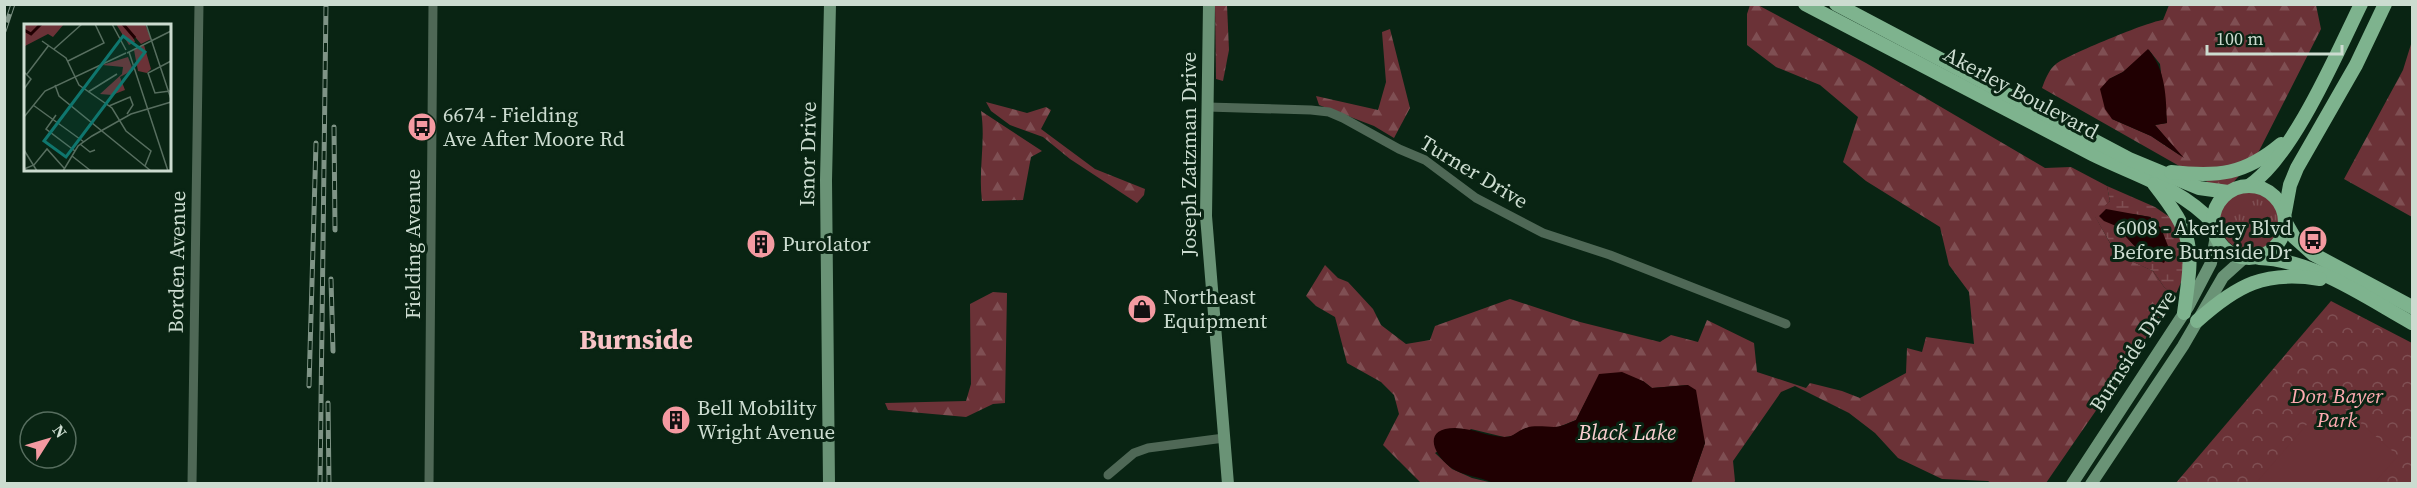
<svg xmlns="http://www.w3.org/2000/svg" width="2417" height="488" viewBox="0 0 2417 488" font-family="'Source Serif 4',serif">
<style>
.grass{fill:url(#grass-tufts)}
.forest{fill:url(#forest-firs);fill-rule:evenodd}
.wetland{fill:url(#wetland-marsh);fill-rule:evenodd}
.park{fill:url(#park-crowns)}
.garden{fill:#6b3237}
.water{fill:#200002}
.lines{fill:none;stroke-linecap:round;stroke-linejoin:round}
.street{stroke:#4f6856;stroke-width:9}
.secondary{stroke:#6a9376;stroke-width:12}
.primary{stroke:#7eb38e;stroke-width:14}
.rail-casing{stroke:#7f9486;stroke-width:5}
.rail{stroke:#092413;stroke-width:3;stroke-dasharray:9;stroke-linecap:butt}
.labels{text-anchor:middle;stroke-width:6;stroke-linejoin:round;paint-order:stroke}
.street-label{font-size:21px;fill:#ccdcd0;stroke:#092413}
.poi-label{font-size:21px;fill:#ccdcd0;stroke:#092413;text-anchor:start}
.park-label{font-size:21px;font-style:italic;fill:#feabb1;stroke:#092413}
.water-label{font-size:22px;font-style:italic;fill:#f9ced0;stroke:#092413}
.district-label{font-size:27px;font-weight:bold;fill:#f8c3c6;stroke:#092413}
.inset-river{fill:none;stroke:#200002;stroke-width:3}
.inset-road{fill:none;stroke:#576e5f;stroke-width:1.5}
.view{fill:#0f766e;fill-opacity:0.15;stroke:#0f766e;stroke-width:3}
.inset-edge{fill:none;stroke:#ccdcd0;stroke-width:3}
</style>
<defs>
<pattern id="grass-tufts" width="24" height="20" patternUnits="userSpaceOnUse" patternTransform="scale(1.5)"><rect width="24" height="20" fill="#6b3237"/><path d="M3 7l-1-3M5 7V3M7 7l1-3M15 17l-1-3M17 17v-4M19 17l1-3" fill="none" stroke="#7f4f53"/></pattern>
<pattern id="forest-firs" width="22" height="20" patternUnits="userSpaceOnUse" patternTransform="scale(1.5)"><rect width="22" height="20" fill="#6b3237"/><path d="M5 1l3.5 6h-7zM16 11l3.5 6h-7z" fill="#7f4f53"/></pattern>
<pattern id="wetland-marsh" width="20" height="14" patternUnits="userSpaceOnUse" patternTransform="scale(1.5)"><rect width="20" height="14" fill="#6b3237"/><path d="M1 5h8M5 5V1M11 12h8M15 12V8" fill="none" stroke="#7f4f53"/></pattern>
<pattern id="park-crowns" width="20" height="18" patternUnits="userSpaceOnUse" patternTransform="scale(1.5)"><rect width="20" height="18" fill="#6b3237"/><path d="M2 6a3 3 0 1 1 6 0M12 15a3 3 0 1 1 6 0" fill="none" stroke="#7f4f53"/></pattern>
</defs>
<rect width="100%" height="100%" fill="#092413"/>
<circle class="grass" cx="2251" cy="219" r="32"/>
<g class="forest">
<path d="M1756,4L1866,63L2045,168L2071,167L2107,186L2110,201L2095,216L2116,254L2153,271L2164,287L2175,296L2046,483L1993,484L1988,481L1942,479L1898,458L1875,433L1849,413L1795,386L1781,392L1733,461L1735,481L1734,483H1691L1705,443L1688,385L1652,388L1643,381L1591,391L1576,420L1556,428H1526L1512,436L1504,437L1471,429L1435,453L1452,469L1472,478L1493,483L1422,484L1383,445L1399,414L1394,395L1381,382L1347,363L1335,317L1316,306L1306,296L1325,265L1338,278L1348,282L1373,309L1381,325L1406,344L1430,340L1435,326L1510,299L1580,322L1660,342L1671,335L1698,342L1707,320L1754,343L1757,372L1806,388L1810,383L1842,391L1860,398L1906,373L1907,348L1922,352L1926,337L1974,344L1969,292L1949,265L1940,227L1866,181L1843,162L1858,117L1820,85L1776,67L1747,45V14L1750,5Z"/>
<path d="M1215,5H1227L1229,50L1223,81L1216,79Z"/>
<path d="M2169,5H2316L2321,29L2257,155L2225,192L2042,88C2045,80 2049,69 2056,64C2065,56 2152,20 2163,20ZM2149,50L2160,64L2167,123L2155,125L2181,156L2151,136L2112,119L2109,79L2123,72Z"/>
<path d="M1390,29L1410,108L1394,138L1374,126L1319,105L1316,96L1378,110L1386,82L1382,32Z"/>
<path d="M2412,41V217L2344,179L2403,70Z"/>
<path d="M986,102L1027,113L1046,107L1051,110L1041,129L1095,169L1145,189L1144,195L1137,203L1070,159L1043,137L1010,125L991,111Z"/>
<path d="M981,111L1042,151L1031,157L1023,200L982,201C978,170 986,141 981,111Z"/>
<path d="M993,292L1007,293L1005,403L993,404L966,417L888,410L885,403L966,401L971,384L970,304Z"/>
</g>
<path class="wetland" d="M2107,186L2155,207L2187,229L2193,255L2175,296L2164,287L2153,271L2117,255L2094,215L2110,201ZM2133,214L2151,217L2141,253L2116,226Z"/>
<path class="park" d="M2331,301L2412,343V483L2175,484Z"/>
<path class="garden" d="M2331,397L2398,456L2374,483H2256Z"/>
<g class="water">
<path d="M2148,49C2166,70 2166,97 2167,123L2155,125L2184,158L2151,136L2112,119L2105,109L2100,89L2109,79L2123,72Z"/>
<path d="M2106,209L2150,217L2161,228L2170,251L2164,263L2141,253L2116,226L2104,221L2099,216Z"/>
<path d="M1622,372L1643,381L1652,388L1688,385L1696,390L1705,443L1691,483H1493C1480,476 1464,477 1450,467C1432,453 1423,428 1455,428C1472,428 1488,437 1505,437C1514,437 1518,430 1526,428C1534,425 1546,427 1554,427C1561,427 1569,423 1576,420L1599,374Z"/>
</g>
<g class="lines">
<g class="street">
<path d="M1207,107L1311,110L1329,112L1343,118L1399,149L1425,160L1476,198L1543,233L1610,255L1786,324"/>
<path d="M1108,475L1134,453L1148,448L1224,438"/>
<path d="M192,484L199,4"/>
<path d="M429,484L433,4"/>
</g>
<g class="secondary">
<path d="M1209,4L1206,216L1228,484"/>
<path d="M829,484L826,180L830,4"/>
<path d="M2072,484L2188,307L2211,263L2216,236"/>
<path d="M2091,484L2183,346L2223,277L2244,258"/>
</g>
<g class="primary">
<path d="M1805,4C1901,54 1996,104 2092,154C2134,175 2180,187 2213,223"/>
<path d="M1836,4L2129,159L2199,188L2228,192"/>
<path d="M2171,172C2218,177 2244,175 2281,144"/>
<path d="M2154,184C2196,238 2193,247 2184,313"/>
<path d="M2250,185C2293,156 2337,53 2361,4"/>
<circle cx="2249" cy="222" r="36"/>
<path d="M2285,212L2290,185L2297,168L2356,65L2385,4"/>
<path d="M2286,223L2294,237L2313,254L2412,307"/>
<path d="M2259,258C2314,260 2365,297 2412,323"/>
<path d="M2197,321C2237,285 2265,270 2320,279"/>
</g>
<g class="rail-casing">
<g id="rail">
<path d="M4,31L13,4"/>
<path d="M334,127L335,230"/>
<path d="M331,279L333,351"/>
<path d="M309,386L316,143"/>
<path d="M328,403L329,484"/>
<path d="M320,484L326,4"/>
</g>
</g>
<use href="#rail" class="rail"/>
</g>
<defs>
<g id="bus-disc" transform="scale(1.5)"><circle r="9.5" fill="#f49aa1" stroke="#092413"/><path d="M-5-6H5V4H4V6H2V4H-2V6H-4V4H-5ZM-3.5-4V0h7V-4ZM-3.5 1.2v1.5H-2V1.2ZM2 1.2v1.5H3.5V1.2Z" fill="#111"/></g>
<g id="building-disc" transform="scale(1.5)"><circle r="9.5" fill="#f49aa1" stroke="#092413"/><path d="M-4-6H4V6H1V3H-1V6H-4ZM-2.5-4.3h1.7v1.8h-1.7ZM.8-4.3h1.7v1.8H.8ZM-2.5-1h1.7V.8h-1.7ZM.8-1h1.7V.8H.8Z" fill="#111"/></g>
<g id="shop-disc" transform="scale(1.5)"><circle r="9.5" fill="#f49aa1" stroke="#092413"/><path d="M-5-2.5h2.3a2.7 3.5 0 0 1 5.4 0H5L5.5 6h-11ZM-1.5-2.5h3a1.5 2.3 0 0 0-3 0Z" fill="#111"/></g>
</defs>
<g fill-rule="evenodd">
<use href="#bus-disc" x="422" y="127"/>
<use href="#bus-disc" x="2313" y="240"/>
<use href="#building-disc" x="761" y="244"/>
<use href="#shop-disc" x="1142" y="309"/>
<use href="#building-disc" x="676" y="420"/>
</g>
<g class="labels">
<g class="street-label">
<text transform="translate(2021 93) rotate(28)" y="7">Akerley Boulevard</text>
<text transform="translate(808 154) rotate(-89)" y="7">Isnor Drive</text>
<text transform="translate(1189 154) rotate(-90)" y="7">Joseph Zatzman Drive</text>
<text transform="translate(1474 172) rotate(31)" y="7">Turner Drive</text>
<text transform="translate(413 244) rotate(-90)" y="7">Fielding Avenue</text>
<text transform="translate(177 262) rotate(-89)" y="7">Borden Avenue</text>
<text transform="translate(2133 351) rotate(-57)" y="7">Burnside Drive</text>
</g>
<g class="poi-label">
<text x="443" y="122">6674 - Fielding<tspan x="443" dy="24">Ave After Moore Rd</tspan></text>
<text x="2292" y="235" text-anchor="end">6008 - Akerley Blvd<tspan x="2292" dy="24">Before Burnside Dr</tspan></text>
<text x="782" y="251">Purolator</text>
<text x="1163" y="304">Northeast<tspan x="1163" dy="24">Equipment</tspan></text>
<text x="697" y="415">Bell Mobility<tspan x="697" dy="24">Wright Avenue</tspan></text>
</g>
<g class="park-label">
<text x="2337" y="403">Don Bayer<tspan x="2337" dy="24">Park</tspan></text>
</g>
<g class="water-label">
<text x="1627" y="440">Black Lake</text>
</g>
<g class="district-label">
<text x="636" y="349">Burnside</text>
</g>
</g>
<g transform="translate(24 24)">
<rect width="147" height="147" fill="#092413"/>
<path d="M0,0H40L29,13L24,10L1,22ZM92,0H121L127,15L117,20L107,8L111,18L105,21ZM104,33L109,46L96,53L101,66L88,71L76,70L98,50L99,43L78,41Z" fill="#6b3237"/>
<path d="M120,21L127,45L123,49L114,47L110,26Z" fill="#6b3237"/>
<path class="inset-river" d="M99,0L111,14M0,6L7,10L17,0"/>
<path class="inset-road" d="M88,0L102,26M122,0L147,75M18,17L42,34L55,61L88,84L102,107L127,127L121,142M30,25L58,0M105,28L144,147M103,29L147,7M44,37L80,19L71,0M0,48L7,55L0,65M3,50L25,21M31,61L35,72L127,147M146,67L131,69L124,49L147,37M64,68L93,50M9,81L60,118M85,82L106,73L109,81L103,90M32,91L22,105L51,127M0,93L21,67L102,29M56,120L66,128L71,126M0,126L13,147M48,132L67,147M0,145L10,141L23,125L40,144M39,147L54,122L68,112L107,90L147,78"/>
<path class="view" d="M99,12L121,28L42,133L20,117Z"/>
<rect width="147" height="147" class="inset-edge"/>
</g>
<rect width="2417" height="488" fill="none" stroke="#ccdcd0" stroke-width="12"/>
<g transform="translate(48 440) rotate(53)"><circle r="28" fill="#092413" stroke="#576e5f" stroke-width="1.5"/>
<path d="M0-4.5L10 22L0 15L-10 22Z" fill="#f49aa1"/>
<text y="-9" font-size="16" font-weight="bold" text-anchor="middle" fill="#ccdcd0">N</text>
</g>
<path d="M2207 45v9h135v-9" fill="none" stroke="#ccdcd0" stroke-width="3"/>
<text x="2216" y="45" font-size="18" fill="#ccdcd0" stroke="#092413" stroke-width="4.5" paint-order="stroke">100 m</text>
</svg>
